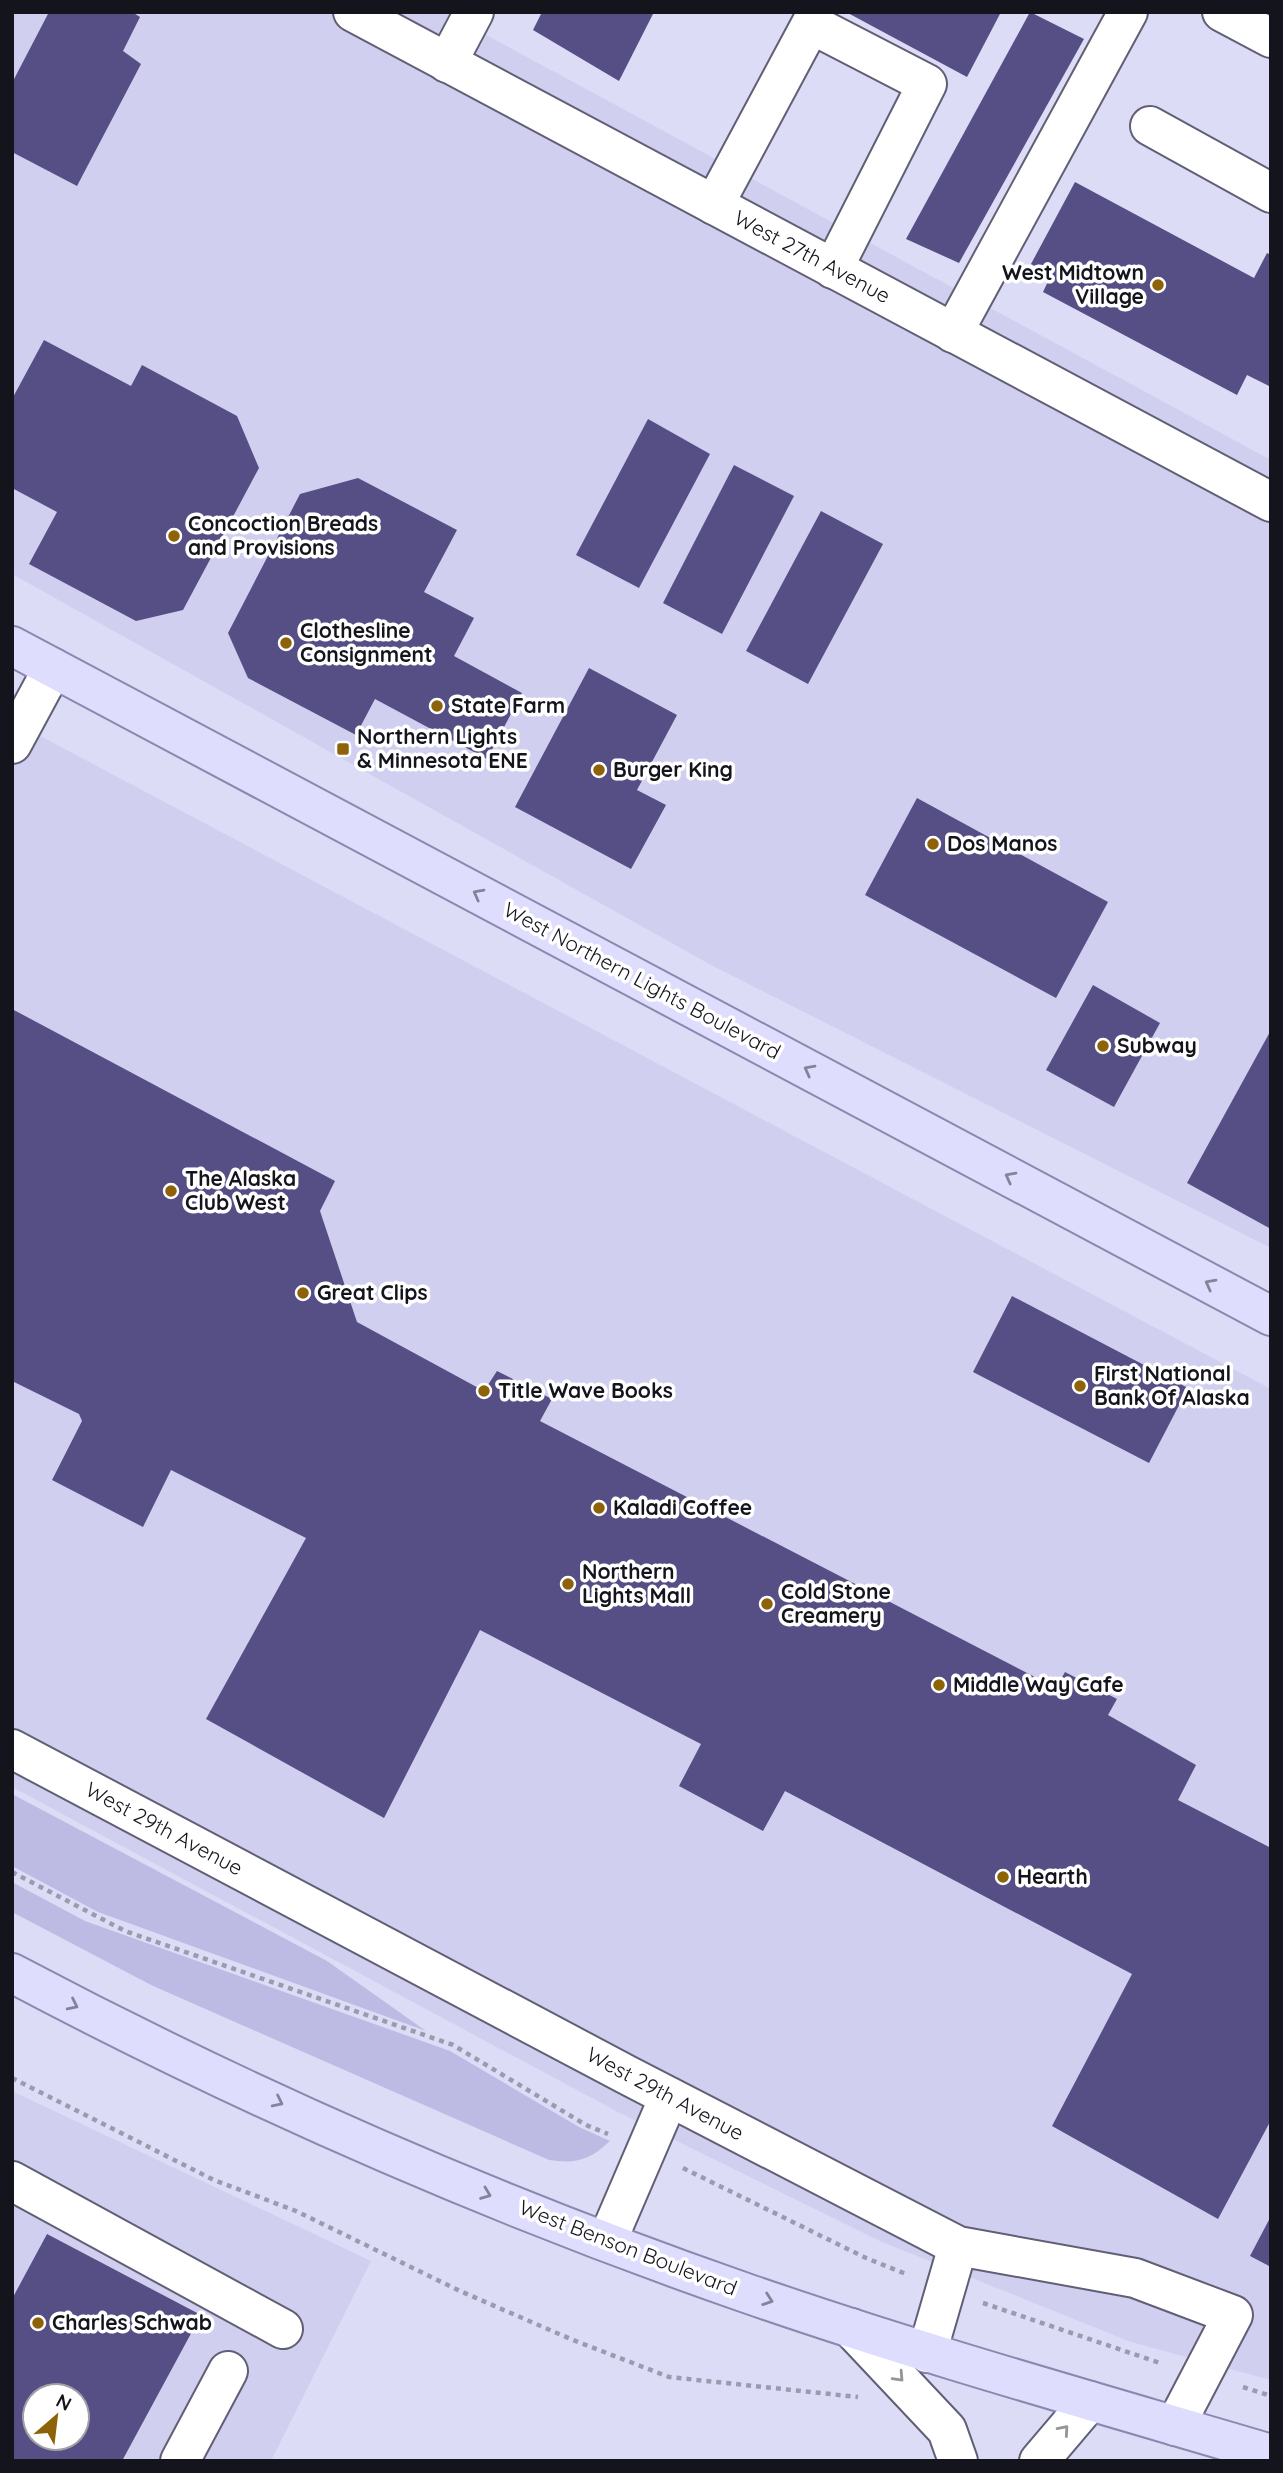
<svg xmlns="http://www.w3.org/2000/svg" width="1283" height="2473" viewBox="0 0 1283 2473" font-family="Quicksand,sans-serif">
<style>
.built{fill:#d0cff0;fill-rule:evenodd}
.green{fill:#bdbbe4}
.building{fill:#554f85;fill-rule:evenodd}
.lines{fill:none;stroke-linecap:round;stroke-linejoin:round}
.minor-casing{stroke:#605f75;stroke-width:42}
.major-casing{stroke:#8a88af;stroke-width:42}
.path{stroke:#9b9baf;stroke-width:4.5;stroke-dasharray:5 5;stroke-linecap:butt}
.minor{stroke:#fff;stroke-width:38}
.major{stroke:#dfddfe;stroke-width:38}
.oneway{stroke:#848399}
.oneway2{stroke:#959599}
.poi-dot{fill:#8e6209;stroke:#fff;stroke-width:2.5}
.labels{text-anchor:middle;stroke-width:7;stroke-linejoin:round;paint-order:stroke}
.street-label{font-size:21px;fill:#14141d;stroke:#fff}
.poi-label{font-size:21px;font-weight:bold;fill:#14141d;stroke:#fff;text-anchor:start}
</style>
<rect width="100%" height="100%" fill="#dddcf6"/>
<g class="built">
<path d="M12,12H444L1271,460V1248L711,965L12,574Z"/>
<path d="M12,721L1271,1389V2380L1131,2342L882,2242L616,2111L12,1787Z"/>
<path d="M12,2091L371,2261L271,2461H12ZM35,2396H77V2438H35Z"/>
</g>
<g class="green">
<path d="M12,1794L327,1961L426,2031L98,1912L12,1866Z"/>
<path d="M12,1882L85,1921L450,2051L579,2127L610,2141C590,2160 576,2164 549,2160L151,1985L12,1912Z"/>
</g>
<g class="building">
<path d="M49,12H132L140,17L123,51L141,64L77,186L12,152V83Z"/>
<path d="M542,12H654L619,81L533,30Z"/>
<path d="M846,12H1001L967,77Z"/>
<path d="M1030,12L1084,39L959,263L906,239Z"/>
<path d="M1075,182L1254,278L1267,253L1271,255V387L1247,375L1237,395L1043,292L1051,275L1031,264Z"/>
<path d="M44,340L131,386L142,365L237,416L259,468L183,610L136,621L29,564L57,512L12,488V399Z"/>
<path d="M648,419L710,454L639,588L576,555Z"/>
<path d="M734,465L794,496L722,634L663,603Z"/>
<path d="M358,478L457,530L424,592L474,618L454,656L522,693L487,759L375,699L356,735L248,678L228,633L300,494Z"/>
<path d="M821,511L883,544L808,684L746,651Z"/>
<path d="M589,668L677,715L637,790L666,805L631,869L515,807Z"/>
<path d="M917,798L1108,902L1056,998L865,895Z"/>
<path d="M1093,985L1160,1023L1114,1107L1046,1070Z"/>
<path d="M12,1009L335,1181L320,1211L357,1322L484,1391L497,1371L552,1399L540,1421L1056,1688L1065,1672L1117,1699L1108,1715L1196,1765L1178,1800L1271,1848V2120L1218,2219L1052,2126L1132,1974L785,1791L763,1831L679,1786L701,1744L480,1630L384,1818L206,1719L306,1538L171,1470L143,1527L52,1480L82,1421L79,1414L12,1381Z"/>
<path d="M1271,1030V1229L1187,1183Z"/>
<path d="M1012,1296L1188,1388L1149,1463L973,1372Z"/>
<path d="M1271,2216V2267L1250,2256Z"/>
<path d="M47,2234L201,2315L122,2461H12V2299ZM35,2396H77V2438H35Z"/>
</g>
<g class="lines">
<g class="minor-casing">
<g id="minor">
<path d="M353,12L1271,502"/>
<path d="M1222,12L1271,38"/>
<path d="M447,63L474,12"/>
<path d="M1150,126L1271,193"/>
<path d="M714,205L811,24L927,84L833,269"/>
<path d="M953,333L1128,12"/>
<path d="M12,744L53,668"/>
<path d="M12,1749L629,2076L958,2246L1135,2278L1233,2315L1175,2426"/>
<path d="M12,2181L283,2329"/>
<path d="M607,2241L669,2097"/>
<path d="M851,2328L947,2430L958,2461"/>
<path d="M927,2353L958,2246"/>
<path d="M180,2461L228,2371"/>
<path d="M1039,2461L1090,2401"/>
</g>
</g>
<g class="major-casing">
<g id="major">
<path d="M12,646L1271,1316"/>
<path d="M12,1973C246,2097 496,2206 746,2293C919,2353 1095,2402 1271,2454"/>
</g>
</g>
<g class="path">
<path d="M12,1872L125,1931L453,2045L586,2125L608,2134"/>
<path d="M12,2078L214,2180L296,2211L460,2291L573,2340L669,2377L858,2397"/>
<path d="M683,2168L866,2258L906,2274"/>
<path d="M983,2303L1160,2363"/>
<path d="M1243,2387L1271,2396"/>
</g>
<use href="#minor" class="minor"/>
<use href="#major" class="major"/>
</g>
<defs><path id="oneway-chevron" d="M-2-3.5L2.5 0L-2 3.5" fill="none" stroke-width="1.6" stroke-linecap="round" stroke-linejoin="round" transform="scale(1.75)"/></defs>
<g class="oneway">
<use href="#oneway-chevron" transform="translate(478 894) rotate(-152)"/>
<use href="#oneway-chevron" transform="translate(809 1070) rotate(-152)"/>
<use href="#oneway-chevron" transform="translate(1010 1177) rotate(-152)"/>
<use href="#oneway-chevron" transform="translate(1210 1284) rotate(-152)"/>
<use href="#oneway-chevron" transform="translate(73 2005) rotate(26)"/>
<use href="#oneway-chevron" transform="translate(278 2102) rotate(26)"/>
<use href="#oneway-chevron" transform="translate(486 2194) rotate(21)"/>
<use href="#oneway-chevron" transform="translate(768 2300) rotate(19)"/>
</g>
<g class="oneway2">
<use href="#oneway-chevron" transform="translate(899 2377) rotate(47)"/>
<use href="#oneway-chevron" transform="translate(1064 2430) rotate(-49)"/>
</g>
<g class="poi-dot">
<circle cx="1158" cy="285" r="7"/>
<circle cx="174" cy="536" r="7"/>
<circle cx="286" cy="643" r="7"/>
<circle cx="437" cy="706" r="7"/>
<rect x="336" y="742" width="14" height="14" rx="3.5"/>
<circle cx="599" cy="770" r="7"/>
<circle cx="933" cy="844" r="7"/>
<circle cx="1103" cy="1046" r="7"/>
<circle cx="171" cy="1191" r="7"/>
<circle cx="303" cy="1293" r="7"/>
<circle cx="1080" cy="1386" r="7"/>
<circle cx="484" cy="1391" r="7"/>
<circle cx="599" cy="1508" r="7"/>
<circle cx="568" cy="1584" r="7"/>
<circle cx="767" cy="1604" r="7"/>
<circle cx="939" cy="1685" r="7"/>
<circle cx="1003" cy="1877" r="7"/>
<circle cx="38" cy="2323" r="7"/>
</g>
<g class="labels">
<g class="street-label">
<text transform="translate(812 257) rotate(28)" y="7">West 27th Avenue</text>
<text transform="translate(642 981) rotate(28)" y="7">West Northern Lights Boulevard</text>
<text transform="translate(164 1829) rotate(28)" y="7">West 29th Avenue</text>
<text transform="translate(665 2094) rotate(28)" y="7">West 29th Avenue</text>
<text transform="translate(628 2248) rotate(21)" y="7">West Benson Boulevard</text>
</g>
<g class="poi-label">
<text x="1144" y="280" text-anchor="end">West Midtown<tspan x="1144" dy="24">Village</tspan></text>
<text x="188" y="531">Concoction Breads<tspan x="188" dy="24">and Provisions</tspan></text>
<text x="300" y="638">Clothesline<tspan x="300" dy="24">Consignment</tspan></text>
<text x="451" y="713">State Farm</text>
<text x="357" y="744">Northern Lights<tspan x="357" dy="24">&amp; Minnesota ENE</tspan></text>
<text x="613" y="777">Burger King</text>
<text x="947" y="851">Dos Manos</text>
<text x="1117" y="1053">Subway</text>
<text x="185" y="1186">The Alaska<tspan x="185" dy="24">Club West</tspan></text>
<text x="317" y="1300">Great Clips</text>
<text x="1094" y="1381">First National<tspan x="1094" dy="24">Bank Of Alaska</tspan></text>
<text x="498" y="1398">Title Wave Books</text>
<text x="613" y="1515">Kaladi Coffee</text>
<text x="582" y="1579">Northern<tspan x="582" dy="24">Lights Mall</tspan></text>
<text x="781" y="1599">Cold Stone<tspan x="781" dy="24">Creamery</tspan></text>
<text x="953" y="1692">Middle Way Cafe</text>
<text x="1017" y="1884">Hearth</text>
<text x="52" y="2330">Charles Schwab</text>
</g>
</g>
<rect width="1283" height="2473" fill="none" stroke="#14141d" stroke-width="28"/>
<g transform="translate(56 2417) rotate(28)"><circle r="33" fill="#ffffff" stroke="#a1a1a5" stroke-width="2"/>
<path d="M0-5L12 26L0 18L-12 26Z" fill="#8e6209"/>
<text y="-10" font-size="19" font-weight="bold" text-anchor="middle" fill="#14141d">N</text>
</g>
</svg>
